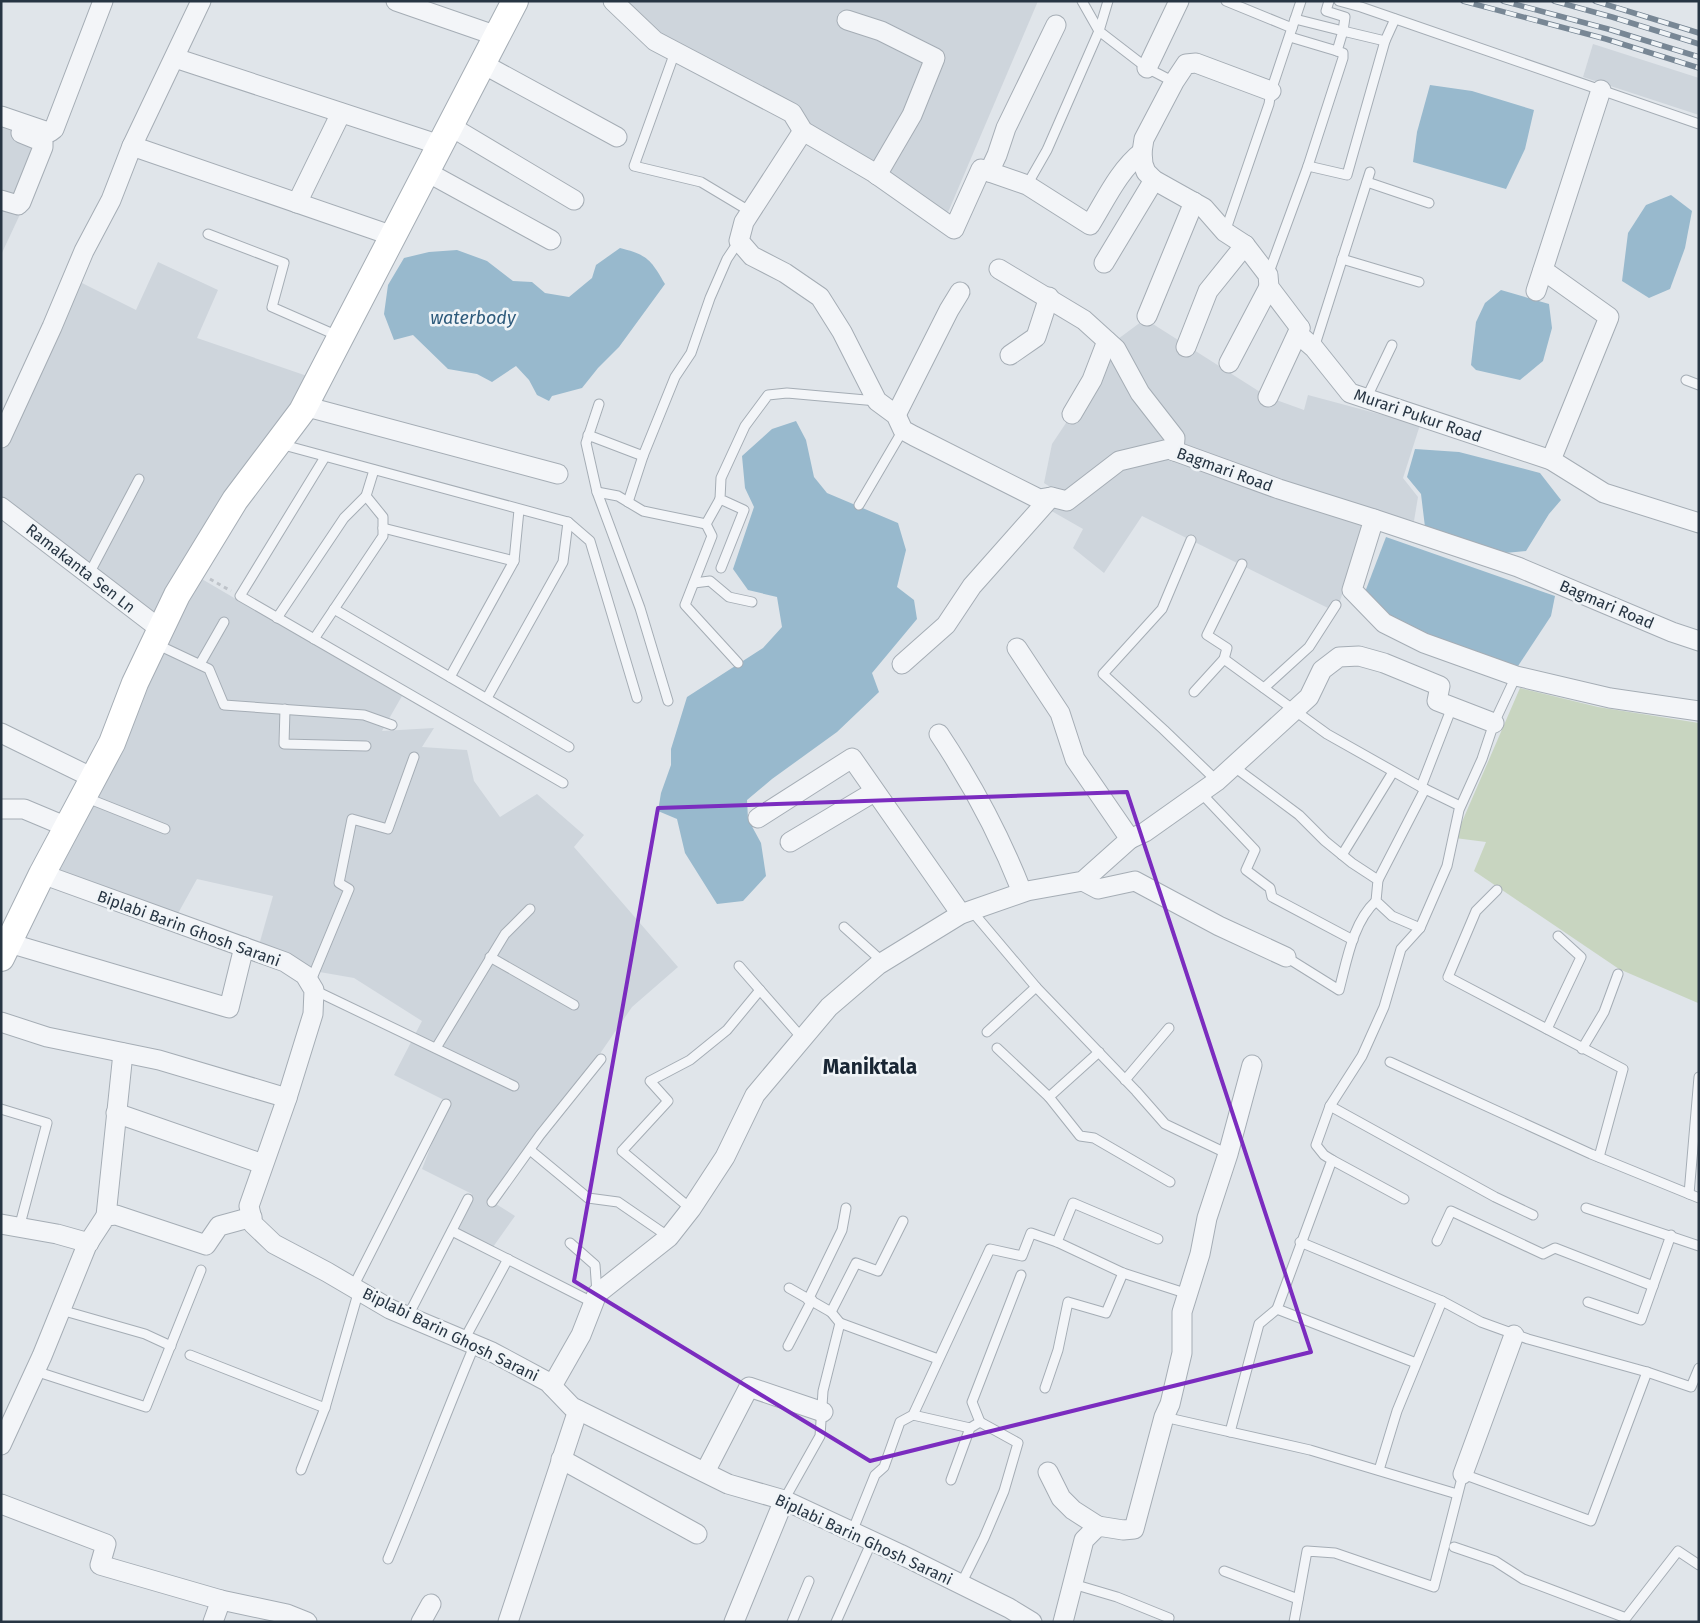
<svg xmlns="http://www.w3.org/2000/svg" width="1700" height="1623" viewBox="0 0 1700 1623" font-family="'Fira Sans',sans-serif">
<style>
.built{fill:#ced5dc}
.green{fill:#c8d5c0}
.water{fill:#98b9cd}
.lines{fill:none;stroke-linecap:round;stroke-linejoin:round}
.lane-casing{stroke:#a5adb5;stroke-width:11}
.street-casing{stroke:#a5adb5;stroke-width:21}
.secondary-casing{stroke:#a5adb5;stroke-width:28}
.path{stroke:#bec3c9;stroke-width:3;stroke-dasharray:4 4;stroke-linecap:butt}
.lane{stroke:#f3f5f8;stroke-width:9}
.street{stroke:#f3f5f8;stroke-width:19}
.secondary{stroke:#fff;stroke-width:26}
.rail-casing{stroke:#788795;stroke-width:5.5}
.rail{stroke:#f0f4f7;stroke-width:4;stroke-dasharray:11;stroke-linecap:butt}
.marked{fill:none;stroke:#7b2cbf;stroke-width:4;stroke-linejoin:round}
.labels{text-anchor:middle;stroke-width:5;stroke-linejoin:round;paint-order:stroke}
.street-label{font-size:16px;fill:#273543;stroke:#f0f4f7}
.water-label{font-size:18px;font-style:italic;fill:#2d5a7b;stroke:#f0f4f7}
.district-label{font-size:21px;font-weight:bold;fill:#192634;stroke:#f0f4f7}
</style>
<rect width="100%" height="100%" fill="#e0e5ea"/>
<g class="built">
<path d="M626,1H1038L946,217L661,35Z"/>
<path d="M1593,44L1699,78V115L1583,77Z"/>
<path d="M1,113L58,133L1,255Z"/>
<path d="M158,262L218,290L197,338L310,377L159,624L1,502V452L51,337L78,281L136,310Z"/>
<path d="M1145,319L1268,397L1304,410L1308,395L1420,425L1403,478L1418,497L1414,521L1363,510L1187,450L1183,441L1145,388L1118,339Z"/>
<path d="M1108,348L1171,439L1063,495L1044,483L1052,444L1072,414Z"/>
<path d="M1168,454L1368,521L1336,612L1142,516L1104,573L1073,548L1083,529L1048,509L1119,469Z"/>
<path d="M195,575L402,696L382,731L434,728L422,747L467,750L474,781L500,817L537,794L584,835L574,847L678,967L632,1007L597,1058L536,1131L488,1199L515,1216L493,1247L456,1230L472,1194L422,1169L448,1102L394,1075L422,1021L354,978L308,970L259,945L273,896L197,879L176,917L48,872Z"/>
</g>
<path class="green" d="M1520,688L1598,707L1699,723L1698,1003L1619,969L1474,871L1486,842L1455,838Z"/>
<g class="water">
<path d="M1430,85L1472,91L1534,110L1525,149L1506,189L1413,162L1417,132Z"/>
<path d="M1671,195L1692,211L1685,248L1670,289L1649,298L1622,281L1628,233L1646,205Z"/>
<path d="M620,248C648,255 651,260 665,284L619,347L598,368L582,388L552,396L549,401L537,395L529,380L516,366L492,382L477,374L448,369L413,335L394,340L384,314L388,285L404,258L429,252L457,250L487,261L513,281L532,282L545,293L569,297L592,278L596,265Z"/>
<path d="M1501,290L1549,304L1552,328L1543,361L1520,380L1476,370L1471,365L1476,322L1485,303Z"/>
<path d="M796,421L806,440L814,477L827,493L898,523L906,550L897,587L914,600L917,619L872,673L879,692L837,732L772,779L747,800L748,819L761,843L766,876L743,901L717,904L685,853L677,819L658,811L661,793L671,765V749L687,697L763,648L782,627L777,597L748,590L733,569L754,507L745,488L742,456L772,429Z"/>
<path d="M1415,449L1459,452L1540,473L1561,500L1549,514L1526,551L1505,553L1425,527L1421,494L1407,477Z"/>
<path d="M1386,537L1555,596L1551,616L1518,666L1466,650L1388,617L1365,592Z"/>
</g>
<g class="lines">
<g class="lane-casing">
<g id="lane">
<path d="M1082,1L1099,31L1147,68L1174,82"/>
<path d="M1226,1L1292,28"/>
<path d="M1329,1L1326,11L1345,17L1343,31L1385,41"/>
<path d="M1339,1L1361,7L1699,124"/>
<path d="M1290,37L1337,51L1343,31L1295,19"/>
<path d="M675,52L634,166L701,182L751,212"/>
<path d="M1308,166L1343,58V53L1337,51"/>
<path d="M1367,182L1429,203"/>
<path d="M1027,185L1047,150L1099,31L1108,1"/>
<path d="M1225,232L1269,104L1271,91L1301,1"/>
<path d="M208,234L284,263L272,307L338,336"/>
<path d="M1342,259L1419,282"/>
<path d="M1268,275L1308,166L1347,175L1385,41L1395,19"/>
<path d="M1314,348L1370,172"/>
<path d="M1686,380L1699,385"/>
<path d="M1366,399L1392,345"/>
<path d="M599,404L586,443L597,492L640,608L668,701"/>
<path d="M588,435L643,456L675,377L691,353L710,298L727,259L739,241"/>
<path d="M280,444L568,522L590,541L637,698"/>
<path d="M325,457L240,596L563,783"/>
<path d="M597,492L618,496L643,511L706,524"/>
<path d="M720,499L706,524L712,536L685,605L738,663"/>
<path d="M628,502L643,456"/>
<path d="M859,505L903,430"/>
<path d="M383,528L514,561"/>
<path d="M1191,540L1162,609L1103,674L1164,730L1217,781"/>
<path d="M721,568L744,510L720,499L721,478L745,426L768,395L787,393L877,401"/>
<path d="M89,574L139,479"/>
<path d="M694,583L710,581L729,597L752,602"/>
<path d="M334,609L569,747"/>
<path d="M277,618L344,518L366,496"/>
<path d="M314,639L383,536V517L366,496L374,470"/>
<path d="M156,644L209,669L224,705L364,715L392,725"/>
<path d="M1224,659L1227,648L1207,635L1242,564"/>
<path d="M200,664L224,622"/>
<path d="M450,677L514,561L519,510"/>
<path d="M1264,688L1309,647L1336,605"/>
<path d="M1194,692L1224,659L1327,734L1421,787L1460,806"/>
<path d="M487,698L563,562L568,522"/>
<path d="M285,709L284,744L366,746"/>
<path d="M1233,766L1299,815L1325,841L1352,863L1378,880L1376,901L1392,916L1420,928"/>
<path d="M1421,787L1452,707"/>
<path d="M1201,793L1255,850L1246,870L1270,888L1272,897L1353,940"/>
<path d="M87,798L165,829"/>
<path d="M1342,855L1393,772"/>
<path d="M1378,880L1425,789"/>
<path d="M1497,890L1476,911L1448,977L1623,1069L1599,1157"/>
<path d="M971,910L1036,987L1136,1091L1165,1124L1228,1154"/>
<path d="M844,927L883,962"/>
<path d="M490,957L574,1005"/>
<path d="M1286,957L1339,990C1347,960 1353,922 1376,901"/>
<path d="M739,966L802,1038"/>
<path d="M310,983L349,889L339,883L352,819L388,829L414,757"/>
<path d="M314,990L514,1086"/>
<path d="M1547,1029L1581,957L1558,936"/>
<path d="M987,1032L1036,987"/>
<path d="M436,1048L505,934L530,909"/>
<path d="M997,1048L1049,1097L1080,1136L1094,1138L1170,1182"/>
<path d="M1582,1049L1604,1012L1618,974"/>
<path d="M1390,1062L1591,1154L1699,1198"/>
<path d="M1125,1080L1169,1028"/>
<path d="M1049,1097L1099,1052"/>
<path d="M1330,1106L1495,1197L1533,1215"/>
<path d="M1,1109L47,1123L19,1228"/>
<path d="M530,1150L588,1198L618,1202L669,1237"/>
<path d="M1332,1160L1404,1199"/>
<path d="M1689,1194L1699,1077"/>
<path d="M492,1202L540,1135L601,1059"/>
<path d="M1586,1208L1699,1246"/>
<path d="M691,1209L622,1151L668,1101L650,1081L690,1060L727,1030L760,990"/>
<path d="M452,1231L594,1303"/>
<path d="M1437,1241L1451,1211L1543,1254L1555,1248L1653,1286"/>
<path d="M1057,1242L1073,1203L1158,1239"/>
<path d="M1300,1242L1442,1301L1481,1322L1528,1339L1647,1372L1691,1387L1699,1368"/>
<path d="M570,1243L595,1265L597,1293"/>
<path d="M353,1287L446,1104"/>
<path d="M789,1288L831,1312L840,1323"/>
<path d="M808,1300L842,1230L846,1208"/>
<path d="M1588,1302L1641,1320L1671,1235"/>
<path d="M61,1310L145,1334L171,1346"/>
<path d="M831,1312L856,1263L878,1271L903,1221"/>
<path d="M408,1316L468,1199"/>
<path d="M464,1340L508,1259"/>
<path d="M788,1346L812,1300"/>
<path d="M190,1355L325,1408"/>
<path d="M1416,1363L1277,1309L1332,1160L1324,1155L1316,1145L1330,1106L1362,1056L1384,1007L1401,949L1420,928L1447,866L1459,810L1482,759L1494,723L1516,676"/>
<path d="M35,1371L146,1407L201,1270"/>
<path d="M1045,1388L1058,1350L1068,1302L1106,1313L1123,1273"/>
<path d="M913,1415L970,1428"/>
<path d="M1164,1417L1310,1450L1457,1494"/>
<path d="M1230,1432L1259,1324L1277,1309"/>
<path d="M301,1470L325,1408L359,1290"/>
<path d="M1379,1470L1397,1411L1442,1301"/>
<path d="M951,1480L970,1428L980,1422L972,1402L1021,1275"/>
<path d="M784,1500L820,1436L823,1391L840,1323L938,1359"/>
<path d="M852,1532L875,1475L884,1467L900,1422L913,1415L990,1249L1022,1256L1031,1233L1057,1242L1123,1273L1188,1294"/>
<path d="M1454,1547L1495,1561L1523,1579L1626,1618L1678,1551L1699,1565"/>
<path d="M388,1559C418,1488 445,1415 475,1344"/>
<path d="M1224,1571L1298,1599"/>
<path d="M961,1584L984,1538L1004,1491L1018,1443L980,1422"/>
<path d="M1073,1584L1117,1597L1169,1618L1168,1622"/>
<path d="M792,1622L809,1581"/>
<path d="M836,1622L872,1541"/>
<path d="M1294,1622L1307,1551L1335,1553L1434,1587L1463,1474L1591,1521L1647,1372"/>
</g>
</g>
<g class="street-casing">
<g id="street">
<path d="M396,1L497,36"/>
<path d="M613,1L655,41L792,113L803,131L873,172L954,229L981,169L1027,185L1090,225C1105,201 1119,170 1142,152"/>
<path d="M847,20L881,31L935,58L912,115L877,175"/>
<path d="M175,58L440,145"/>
<path d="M483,64L617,137"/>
<path d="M1147,68L1179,1"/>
<path d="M1271,91L1196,63L1186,64L1174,82L1144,139L1142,152L1143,164L1146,172L1154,180L1204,208L1225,232L1245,245L1268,275L1269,287L1300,328L1299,335L1314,348L1350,393L1551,460L1604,493L1699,523"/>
<path d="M1,116L45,131L50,132L54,129L103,1"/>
<path d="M450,126L574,200"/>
<path d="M803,131L744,222L739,241L752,256L785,273L820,297L842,332L877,401L896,415L903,430L914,436L1039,499L1051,497L1067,501L1119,461L1169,449L1279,489L1374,519L1518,567L1672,632L1699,641"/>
<path d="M132,146L393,236"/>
<path d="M427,172L551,240"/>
<path d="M989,172L997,155L1006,128L1056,25"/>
<path d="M1,200L18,205L21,202L43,147V142L21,133"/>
<path d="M297,203L341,113"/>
<path d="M1104,263L1154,180"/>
<path d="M999,269L1084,320L1116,349L1140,393L1175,438L1174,451"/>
<path d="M1543,270L1609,317L1551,460"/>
<path d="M1536,291L1601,90"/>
<path d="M1147,316L1194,202"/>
<path d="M1186,347L1208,291L1245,245"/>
<path d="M1010,355L1036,337L1049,297"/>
<path d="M1229,363L1269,287"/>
<path d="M1268,397L1300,328"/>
<path d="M304,406L558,474"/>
<path d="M1072,414L1092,380L1107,341"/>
<path d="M896,415L949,310L960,292"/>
<path d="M1,438L52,327L84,251L111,200L132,146L201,1"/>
<path d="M1,507L160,629"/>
<path d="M1374,519L1352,590L1384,623L1424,643L1516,676L1610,698L1699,711"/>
<path d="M1017,648L1060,713L1075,759L1130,839"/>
<path d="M902,664L946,625L972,586L1051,497"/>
<path d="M1,733L93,778"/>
<path d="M939,734C973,785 1000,836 1022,892"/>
<path d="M1,809H24L67,827"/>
<path d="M758,818L852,758L961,914"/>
<path d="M790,842L874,792"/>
<path d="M42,874L285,962L305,975L314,990L313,1014L287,1098L249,1206L253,1224L274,1244L327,1272L390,1309L492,1352L548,1382L572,1407L728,1484L784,1500L900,1554L1009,1608L1032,1622"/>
<path d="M1083,881L1098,889L1135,881L1219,926L1286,957"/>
<path d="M9,943L229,1008L244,947"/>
<path d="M1,1022L47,1037L159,1060L287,1098"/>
<path d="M116,1113L263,1164"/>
<path d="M106,1216L123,1053"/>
<path d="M1,1224L57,1234L89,1243"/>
<path d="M552,1386L581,1335L597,1294L669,1237L691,1209L725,1157L755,1095L829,1007L878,965L961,914L1027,891L1083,881L1130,839L1145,832L1217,781L1309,697L1322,670L1339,657L1359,656L1384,663L1440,686L1437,701L1494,723"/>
<path d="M1,1445L42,1356L87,1245L106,1216L116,1215L206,1245L219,1226L252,1217"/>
<path d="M561,1459L697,1534"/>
<path d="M705,1472L749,1387L823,1412"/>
<path d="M1048,1472L1061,1498L1073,1510L1098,1526"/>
<path d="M1463,1474L1514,1335"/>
<path d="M1,1504L106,1544L100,1565L221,1600L287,1614L307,1622"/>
<path d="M213,1622L221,1600"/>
<path d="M421,1622L431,1604"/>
<path d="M508,1622L578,1410"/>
<path d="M734,1622L784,1500"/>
<path d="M1063,1622L1084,1540L1098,1526L1123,1530L1134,1529L1164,1417L1170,1404L1182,1353V1312L1200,1254L1207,1218L1228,1154L1252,1065"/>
</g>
</g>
<g class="secondary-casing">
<path id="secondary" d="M1,958L42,874L112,743L135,683L177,595L235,500L302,411L515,1"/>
</g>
<path class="path" d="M210,579L231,591"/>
<use href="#lane" class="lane"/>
<use href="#street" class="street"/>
<use href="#secondary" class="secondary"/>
<g class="rail-casing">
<g id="rail">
<path d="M1463,1L1606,39L1699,68"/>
<path d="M1503,1L1608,29L1699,57"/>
<path d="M1554,1L1612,17L1699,44"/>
<path d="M1595,1L1699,33"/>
</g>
</g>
<use href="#rail" class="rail"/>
</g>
<path class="marked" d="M1127,792L1311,1352L870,1461L574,1281L658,808Z"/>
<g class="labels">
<g class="street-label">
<text transform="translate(1418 415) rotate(19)" y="6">Murari Pukur Road</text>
<text transform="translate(1225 469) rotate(20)" y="6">Bagmari Road</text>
<text transform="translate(81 568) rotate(38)" y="6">Ramakanta Sen Ln</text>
<text transform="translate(1607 604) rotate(23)" y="6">Bagmari Road</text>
<text transform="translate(189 928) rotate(20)" y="6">Biplabi Barin Ghosh Sarani</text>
<text transform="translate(451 1334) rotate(26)" y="6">Biplabi Barin Ghosh Sarani</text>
<text transform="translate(864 1539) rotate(25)" y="6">Biplabi Barin Ghosh Sarani</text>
</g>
<g class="water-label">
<text x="473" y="324">waterbody</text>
</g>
<g class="district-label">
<text x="870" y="1074">Maniktala</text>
</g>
</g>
<rect width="1700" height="1623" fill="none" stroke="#273543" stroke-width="5"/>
</svg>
